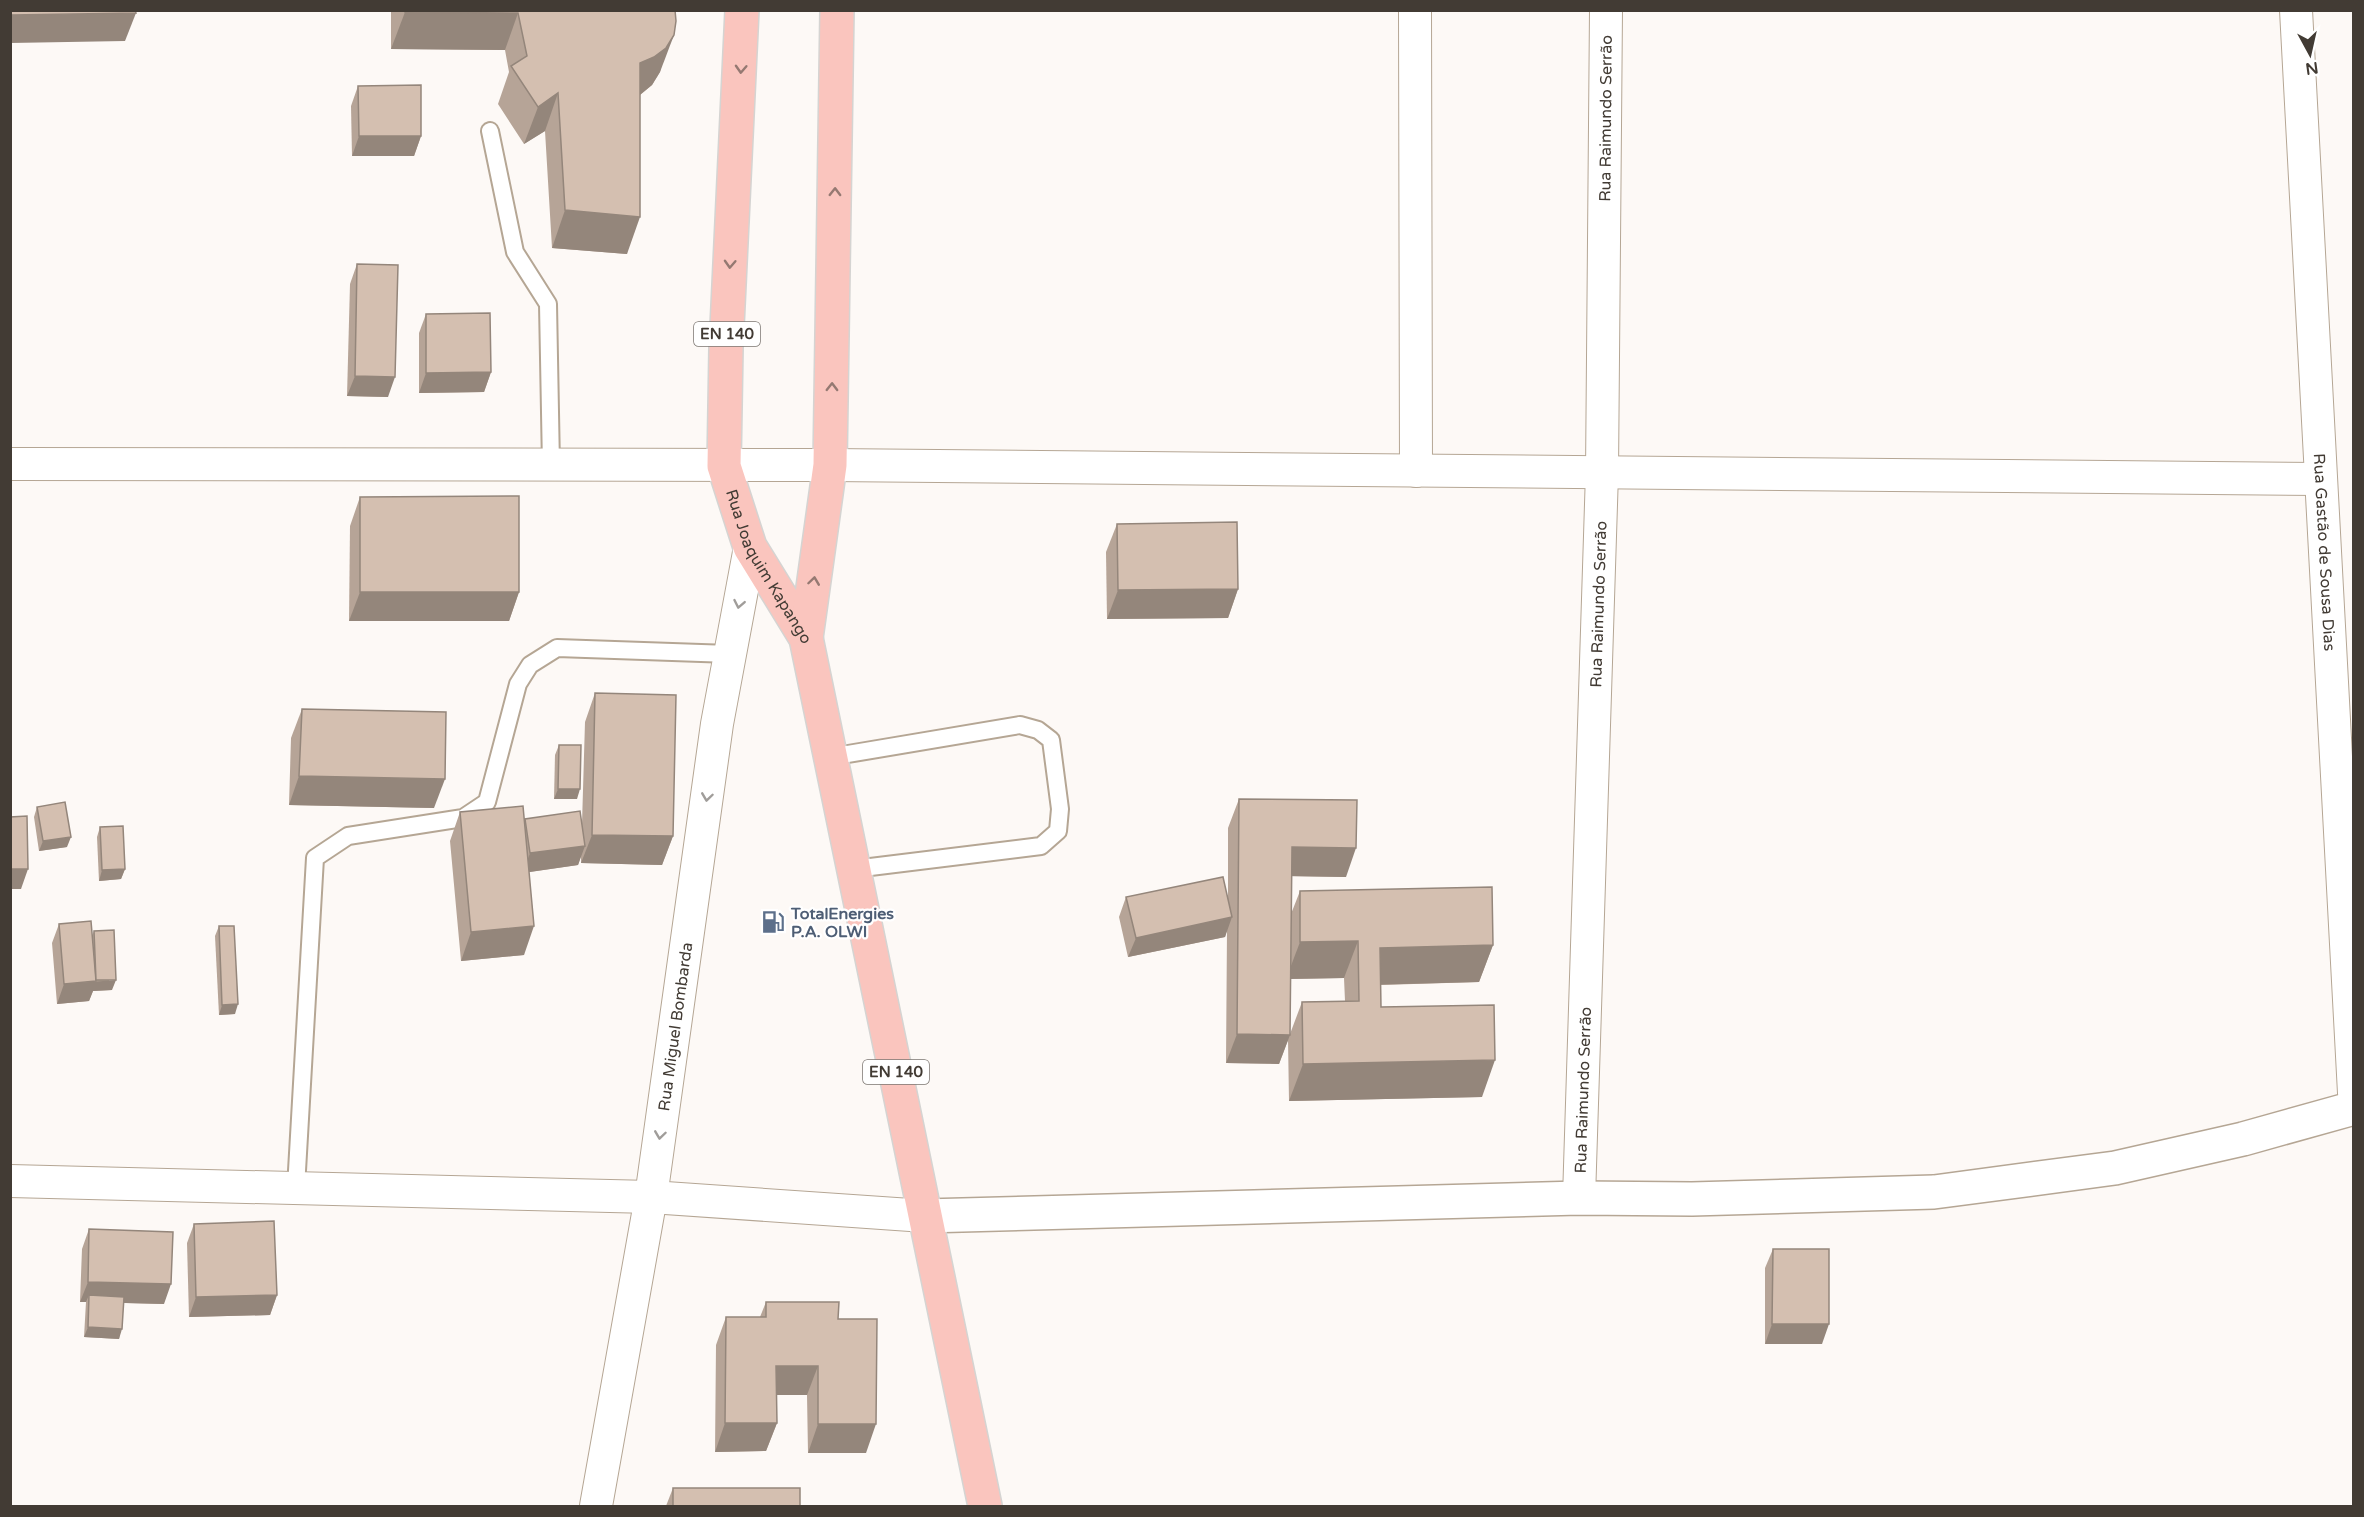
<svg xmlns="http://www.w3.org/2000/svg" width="2364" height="1517" viewBox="0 0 2364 1517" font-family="'Varela Round',sans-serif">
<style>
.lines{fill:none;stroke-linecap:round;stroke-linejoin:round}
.lane-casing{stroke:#b5a694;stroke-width:20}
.street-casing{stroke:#b5a694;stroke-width:34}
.secondary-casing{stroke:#b5a694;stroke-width:36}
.primary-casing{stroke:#d5d4d2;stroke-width:36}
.lane{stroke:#fff;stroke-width:16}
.street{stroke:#fff;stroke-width:32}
.secondary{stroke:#fff;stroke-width:33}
.primary{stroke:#fac5be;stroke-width:33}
.wall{fill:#b6a497;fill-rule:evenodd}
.shaded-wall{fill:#94867b}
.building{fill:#d4bfb0;stroke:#94867b;stroke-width:1.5}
.oneway{stroke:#957972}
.oneway2{stroke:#a09d9a}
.labels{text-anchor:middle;stroke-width:4.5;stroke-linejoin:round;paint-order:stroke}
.shield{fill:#fff;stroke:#7b7671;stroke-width:1.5}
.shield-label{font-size:15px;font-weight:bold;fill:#423b34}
.street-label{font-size:16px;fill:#423b34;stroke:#fff}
.service-label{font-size:16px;font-weight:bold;fill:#4e5e75;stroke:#fff;text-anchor:start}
</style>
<rect width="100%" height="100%" fill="#fdf9f6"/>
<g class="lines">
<g class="lane-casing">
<g id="lane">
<path d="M490,131L515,252L548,304L551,466"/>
<path d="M830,757L1020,725L1038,730L1051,740L1060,809L1058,831L1041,846L854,869"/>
<path d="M296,1188L315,858L348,836L463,818L487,802L518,684L530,665L557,648L730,654"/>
</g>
</g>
<g class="street-casing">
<g id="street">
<path d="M1415,10L1416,471"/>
<path id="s1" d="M2296,10L2354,1093"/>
<path d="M10,464L830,465L2320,479"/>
<path d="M10,1181L651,1197L925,1216"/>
<path id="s2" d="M1579,1198L1602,473L1606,10"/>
<path id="s3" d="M596,1506L651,1197L717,724L750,547"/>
</g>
</g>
<g class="secondary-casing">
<path id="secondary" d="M925,1216L1579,1198L1692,1199L1934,1192L2115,1168L2243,1139L2354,1108"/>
</g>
<g class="primary-casing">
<g id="primary">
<path id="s4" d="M742,10L726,348L724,466L750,547L806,638L985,1506"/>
<path d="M806,638L830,465L837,10"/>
</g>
</g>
<use href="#lane" class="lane"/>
<use href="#street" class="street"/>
<use href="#secondary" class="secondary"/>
<use href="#primary" class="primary"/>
</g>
<g class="wall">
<path d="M391,10H675L660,72L652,85L640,95L627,254L552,248L545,131L524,144L498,104L509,72L505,50L391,49Z"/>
<path d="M358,86L421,136L414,156H352L351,106Z"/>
<path d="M357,264L388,397L347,396L350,284Z"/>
<path d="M426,314L491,372L484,392L419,393V333Z"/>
<path d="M360,497L519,592L509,621H349L350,526Z"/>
<path d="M1117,524L1238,589L1228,618L1107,619L1106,552Z"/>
<path d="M595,693L673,836L662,865L581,863V856L578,865L529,872L524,955L461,961L450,841L460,812L525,821L582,824L585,722Z"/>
<path d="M302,709L434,808L289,805L291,738Z"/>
<path d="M559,745L577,799H554L555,755Z"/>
<path d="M1239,799L1346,877L1292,876L1291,914L1300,891L1493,945L1479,982L1381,985V1007L1482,1097L1289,1101L1288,1040L1279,1064L1226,1063L1227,930L1225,937L1128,957L1119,917L1126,897H1228V828ZM1344,978L1345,1001L1302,1002L1290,1034L1291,979Z"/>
<path d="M37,807L67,847L39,851L34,817Z"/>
<path d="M100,827L125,869L121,879L99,881L97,837Z"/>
<path d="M59,924L92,936L94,931L112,990L93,991L89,1001L57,1004L52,943Z"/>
<path d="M219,926L235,1014L219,1015L215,936Z"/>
<path d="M194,1224L277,1295L270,1315L189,1317L187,1243Z"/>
<path d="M89,1229L164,1304L124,1303L119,1339L84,1337L86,1302H80L82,1249Z"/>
<path d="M1773,1249L1822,1344H1765V1268Z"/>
<path d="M766,1302L838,1319L866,1453H808L807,1395H776L777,1423L766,1451L715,1452L716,1345L726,1317H760Z"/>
<path d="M673,1488L800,1506H666Z"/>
</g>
<g class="shaded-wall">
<path d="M405,12L518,13L505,50L391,49Z"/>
<path d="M136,13L125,41L10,43V15Z"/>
<path d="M674,35L660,72L652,85L641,94L627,100L640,63Z"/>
<path d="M558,93L545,131L524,144L538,107Z"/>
<path d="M359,136H421L414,156H352Z"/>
<path d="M565,210L640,217L627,254L552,248Z"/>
<path d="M491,372L484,392L419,393L426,373Z"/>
<path d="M355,376L395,377L388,397L347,396Z"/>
<path d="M1238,589L1228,618L1107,619L1118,590Z"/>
<path d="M360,592H519L509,621H349Z"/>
<path d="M299,776L445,779L434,808L289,805Z"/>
<path d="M558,789H580L577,799H554Z"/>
<path d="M592,835L673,836L662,865L581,863Z"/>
<path d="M71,837L67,847L39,851L43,841Z"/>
<path d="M585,846L578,865L523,873L530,853Z"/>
<path d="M1292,847L1356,848L1346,877L1281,876Z"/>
<path d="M10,869H28L21,889H10Z"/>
<path d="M125,869L121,879L99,881L102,870Z"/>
<path d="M1232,917L1225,937L1128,957L1136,938Z"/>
<path d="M534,926L524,955L461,961L471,932Z"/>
<path d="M1358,941L1344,978L1286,979L1300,942Z"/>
<path d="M1493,945L1479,982L1366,985L1380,948Z"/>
<path d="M116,980L112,990L93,991L89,1001L57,1004L64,984Z"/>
<path d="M238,1004L235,1014L219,1015L222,1005Z"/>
<path d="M1237,1034L1290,1035L1279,1064L1226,1063Z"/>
<path d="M1495,1060L1482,1097L1289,1101L1303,1064Z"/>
<path d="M88,1282L171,1284L164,1304L89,1302V1295L86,1302H80Z"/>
<path d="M277,1295L270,1315L189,1317L196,1297Z"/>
<path d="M1772,1324H1829L1822,1344H1765Z"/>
<path d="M88,1327L122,1329L119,1339L84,1337Z"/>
<path d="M776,1366H818L807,1395H766Z"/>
<path d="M725,1423H777L766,1451L715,1452Z"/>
<path d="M818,1424H876L866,1453H808Z"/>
</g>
<g class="building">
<path d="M10,10H135L136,13L10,15Z"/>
<path d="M405,10H675L676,21L674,35L666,48L654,57L640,63V217L565,210L558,93L538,107L511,66L527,56L518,13L405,12Z"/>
<path d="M421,85V136H359L358,86Z"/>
<path d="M357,264L398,265L395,377L355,376Z"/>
<path d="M490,313L491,372L426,373V314Z"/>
<path d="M519,496V592H360V497Z"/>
<path d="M1237,522L1238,589L1118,590L1117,524Z"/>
<path d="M595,693L676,695L673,836L592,835Z"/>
<path d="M302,709L446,712L445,779L299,776Z"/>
<path d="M559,745H581L580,789H558Z"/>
<path d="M1239,799L1357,800L1356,848L1292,847L1290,1035L1237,1034Z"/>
<path d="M65,802L71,837L43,841L37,807Z"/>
<path d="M523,806L534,926L471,932L460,812Z"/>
<path d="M580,811L585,846L530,853L525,819Z"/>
<path d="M27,816L28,869H10V817Z"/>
<path d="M123,826L125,869L102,870L100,827Z"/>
<path d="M1223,877L1232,917L1136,938L1126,897Z"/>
<path d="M1492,887L1493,945L1380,948L1381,1007L1494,1005L1495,1060L1303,1064L1302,1002L1359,1001L1358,941L1300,942V891Z"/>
<path d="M91,921L96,981L64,984L59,924Z"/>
<path d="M219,926H234L238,1004L222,1005Z"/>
<path d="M114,930L116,980H96L94,931Z"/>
<path d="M274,1221L277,1295L196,1297L194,1224Z"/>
<path d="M89,1229L173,1232L171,1284L88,1282Z"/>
<path d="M1773,1249H1829V1324H1772Z"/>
<path d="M89,1295L124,1297L122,1329L88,1327Z"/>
<path d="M766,1302H839L838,1319H877L876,1424H818V1366H776L777,1423H725L726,1317H766Z"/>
<rect x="673" y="1488" width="127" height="18"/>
</g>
<defs><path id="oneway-chevron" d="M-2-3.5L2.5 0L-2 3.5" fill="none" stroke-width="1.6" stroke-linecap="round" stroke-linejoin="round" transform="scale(1.5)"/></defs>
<g class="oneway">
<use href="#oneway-chevron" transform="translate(741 69) rotate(93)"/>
<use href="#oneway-chevron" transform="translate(835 192) rotate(-89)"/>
<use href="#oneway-chevron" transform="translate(730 264) rotate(93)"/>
<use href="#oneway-chevron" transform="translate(832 387) rotate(-89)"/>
<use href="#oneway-chevron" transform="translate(814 581) rotate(-82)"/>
</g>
<g class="oneway2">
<use href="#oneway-chevron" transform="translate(739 604) rotate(101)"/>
<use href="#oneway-chevron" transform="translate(707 797) rotate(98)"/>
<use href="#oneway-chevron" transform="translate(660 1135) rotate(98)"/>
</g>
<defs>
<g id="fuel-bare" transform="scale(1.8)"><path d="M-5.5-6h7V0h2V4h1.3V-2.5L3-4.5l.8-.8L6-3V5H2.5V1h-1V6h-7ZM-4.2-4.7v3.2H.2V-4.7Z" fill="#5c6f8a" stroke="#fff" stroke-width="2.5" paint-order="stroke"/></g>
</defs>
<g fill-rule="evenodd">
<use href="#fuel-bare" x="773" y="922"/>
</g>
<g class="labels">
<g class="shield">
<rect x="694" y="322" width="66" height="24" rx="4.5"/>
<rect x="863" y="1060" width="66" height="24" rx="4.5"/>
</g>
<g class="shield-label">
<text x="727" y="339">EN 140</text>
<text x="896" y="1077">EN 140</text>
</g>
<g class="street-label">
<text dy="6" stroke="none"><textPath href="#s2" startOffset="1080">Rua Raimundo Serrão</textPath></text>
<text dy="6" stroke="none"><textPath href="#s1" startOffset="543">Rua Gastão de Sousa Dias</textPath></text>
<text dy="6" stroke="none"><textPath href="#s4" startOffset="567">Rua Joaquim Kapango</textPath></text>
<text dy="6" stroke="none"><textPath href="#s2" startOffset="594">Rua Raimundo Serrão</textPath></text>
<text dy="6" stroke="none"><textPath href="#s3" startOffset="486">Rua Miguel Bombarda</textPath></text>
<text dy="6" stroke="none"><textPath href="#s2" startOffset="108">Rua Raimundo Serrão</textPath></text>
</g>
<g class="service-label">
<text x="791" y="919">TotalEnergies<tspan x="791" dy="18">P.A. OLWI</tspan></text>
</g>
</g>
<rect width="2364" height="1517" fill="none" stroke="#423b34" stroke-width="24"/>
<g transform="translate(2310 54) rotate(172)" stroke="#ffffff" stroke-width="4.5" paint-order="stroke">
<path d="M0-4.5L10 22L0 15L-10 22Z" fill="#423b34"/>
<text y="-9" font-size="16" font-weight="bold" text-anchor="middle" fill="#423b34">N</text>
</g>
</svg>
